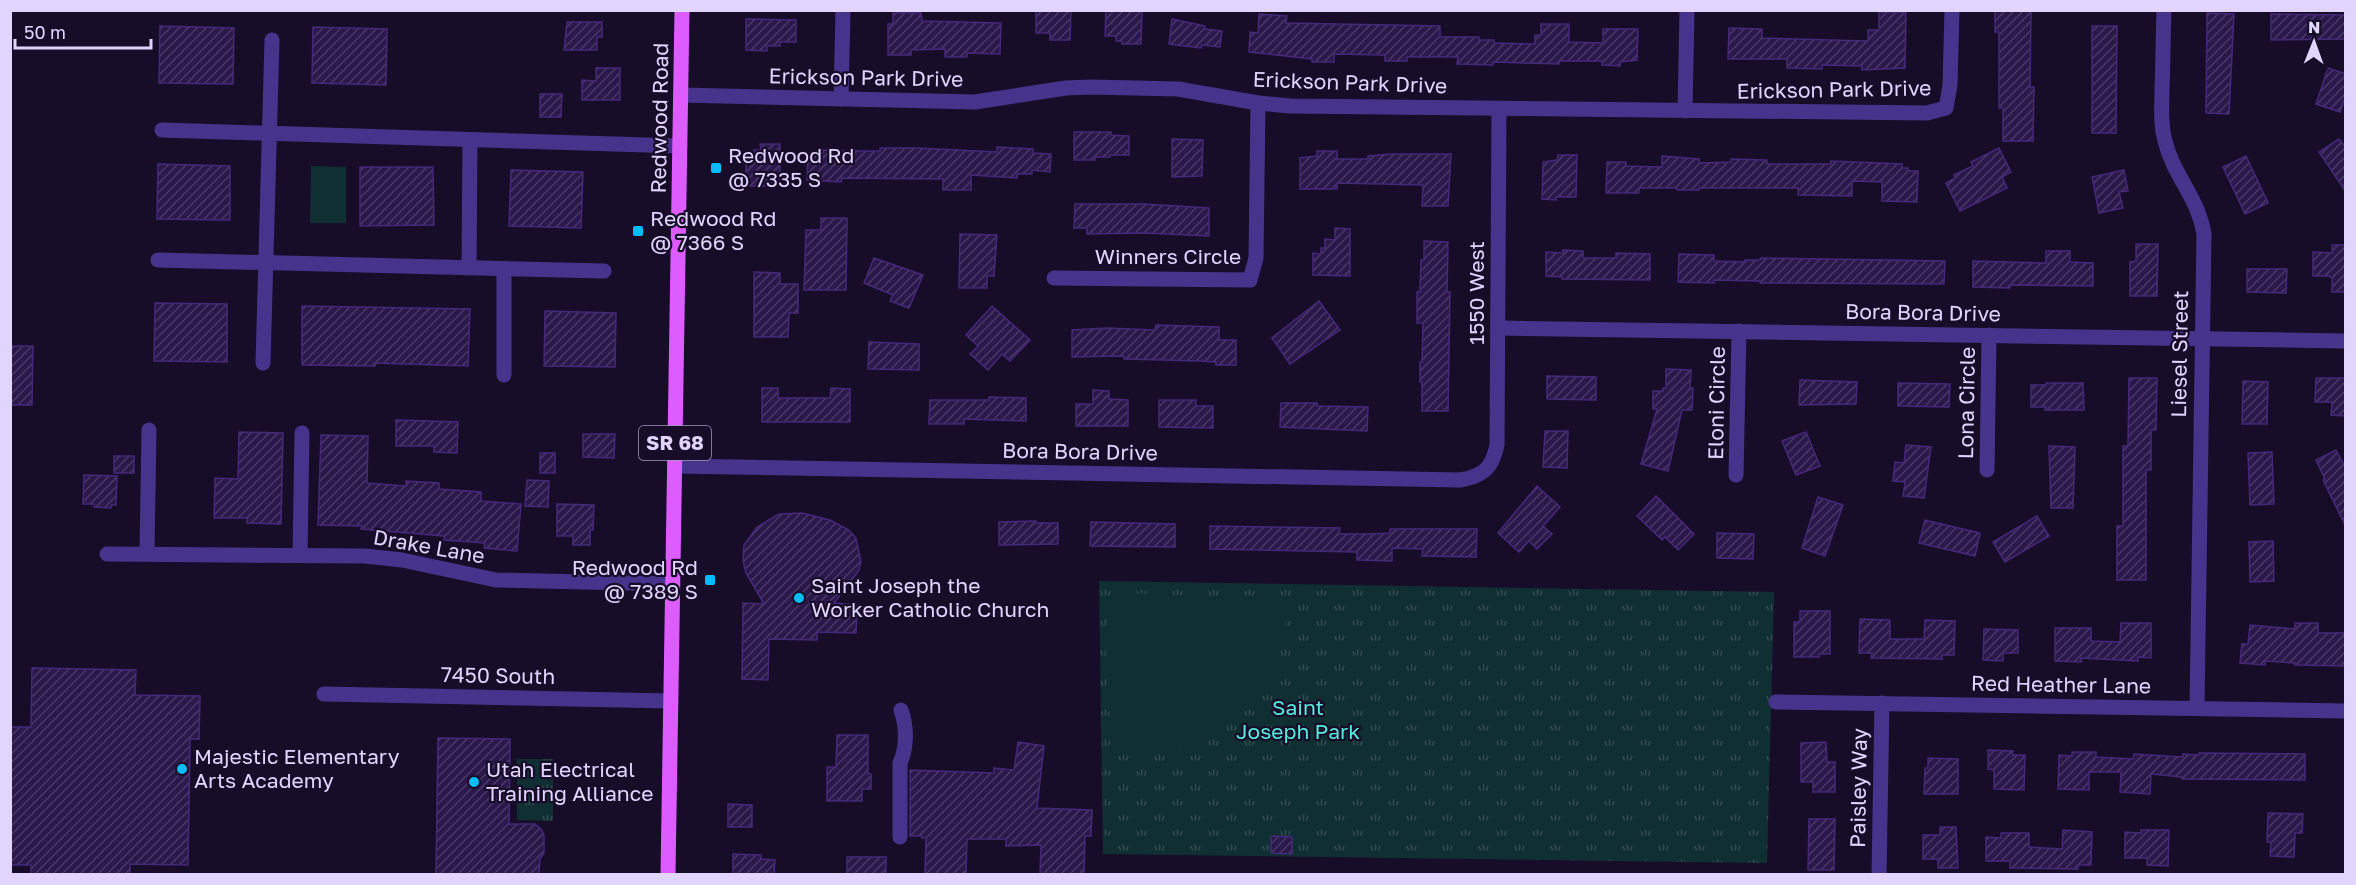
<svg xmlns="http://www.w3.org/2000/svg" width="2356" height="885" viewBox="0 0 2356 885" font-family="'Golos Text',sans-serif">
<style>
.grass{fill:url(#grass-tufts)}
.garden{fill:#102f33}
.building{fill:url(#building-hatch);stroke:#45287a;stroke-width:1.5}
.lines{fill:none;stroke-linecap:round;stroke-linejoin:round}
.minor{stroke:#46348c;stroke-width:15}
.major{stroke:#dd5cff;stroke-width:15}
.poi-dot{fill:#01bcff;stroke:#170d29;stroke-width:2}
.labels{text-anchor:middle;stroke-width:4.5;stroke-linejoin:round;paint-order:stroke}
.shield{fill:#170d29;stroke:#a499bf;stroke-width:1.5}
.shield-label{font-size:20px;font-weight:bold;fill:#e1d5ff}
.street-label{font-size:21px;fill:#e1d5ff;stroke:#170d29}
.poi-label{font-size:21px;fill:#e1d5ff;stroke:#170d29;text-anchor:start}
.park-label{font-size:21px;fill:#56ebde;stroke:#170d29}
</style>
<defs>
<pattern id="grass-tufts" width="24" height="20" patternUnits="userSpaceOnUse" patternTransform="scale(1.5)"><rect width="24" height="20" fill="#102f33"/><path d="M3 7l-1-3M5 7V3M7 7l1-3M15 17l-1-3M17 17v-4M19 17l1-3" fill="none" stroke="#324c52"/></pattern>
<pattern id="building-hatch" width="6" height="6" patternUnits="userSpaceOnUse" patternTransform="scale(1.5)"><rect width="6" height="6" fill="#2b184b"/><path d="M-1 1l2-2M0 6l6-6M5 7l2-2" fill="none" stroke="#493966"/></pattern>
</defs>
<rect width="100%" height="100%" fill="#170d29"/>
<g class="grass">
<path d="M1099,581L1774,592L1767,863L1103,854Z"/>
<path d="M517,759H553V821L517,820Z"/>
</g>
<g class="garden">
<path d="M311,166L346,167V223H310Z"/>
<path d="M1127,593L1287,599L1285,637L1272,674L1248,707L1206,738L1161,751L1112,749L1105,641L1108,608Z"/>
</g>
<g class="building">
<path d="M1036,10H1071L1070,40H1050V33H1036Z"/>
<path d="M1106,10H1142L1141,44H1122V41H1116V36H1105Z"/>
<path d="M1995,10H2031L2030,87H2034L2033,141H2003V108H1999V32H1995Z"/>
<path d="M1879,12H1906L1905,68L1862,70V66L1822,65V69L1787,68V59H1728L1729,28L1762,29V38L1868,41V30H1879Z"/>
<path d="M893,13H921L922,21L1001,23L1000,54L967,53V57H945V49L911,50V55H888V24H893Z"/>
<path d="M2207,13L2234,14L2229,114L2206,113Z"/>
<path d="M1259,14L1287,16L1286,23L1440,26V37H1479V40H1494V43L1535,44V35H1541V24H1569V42L1603,43V29H1638L1637,60L1620,62V66L1602,65V61H1559V64L1493,62V65L1457,64L1458,57H1407V61H1385V55L1334,54V62H1312V59L1249,52L1250,32L1258,33Z"/>
<path d="M2271,14L2346,15V39L2271,40Z"/>
<path d="M746,19L796,20V42H780V46H767V51L746,50Z"/>
<path d="M1172,19L1205,26L1204,29L1222,31L1220,47L1202,45L1201,48L1169,44Z"/>
<path d="M567,22H602V37H597V50H564Z"/>
<path d="M160,26L234,28L233,84L159,83Z"/>
<path d="M2092,26H2117L2116,133H2092Z"/>
<path d="M313,27L387,29L386,85L312,83Z"/>
<path d="M596,68H620V100H582V80L596,81Z"/>
<path d="M2328,68L2346,74V95L2340,112L2316,104Z"/>
<path d="M540,94H562L561,117H540Z"/>
<path d="M1074,132H1111V135L1129,136V155H1110V157H1095V160H1074Z"/>
<path d="M1172,139L1203,140L1202,176L1172,177Z"/>
<path d="M2339,139L2346,148V192L2319,152Z"/>
<path d="M760,144H780V186H746V153H754V150H761Z"/>
<path d="M997,147L1033,149V153L1051,154L1050,172L1032,170V174H1017V178L971,175V190H943V179L842,178L841,182L807,180L808,153H823V150L862,151H880V148H918L997,152Z"/>
<path d="M1999,148L2011,172L2002,177L2007,188L1960,211L1946,183L1955,178L1954,175L1973,166L1971,162Z"/>
<path d="M1317,151H1337V159H1368V156L1392,154H1451L1448,206H1422L1423,185L1337,183V189H1300V158L1317,156Z"/>
<path d="M1558,155H1577L1576,197H1556V200L1542,199L1543,162L1557,160Z"/>
<path d="M1662,156L1699,159V163L1731,162V159L1767,160V164H1831V161L1902,164V168H1908V171H1918L1917,202L1882,201V182L1852,181V196L1798,195V188H1699V190H1677V188H1639V193H1606L1607,162H1626V166L1662,167Z"/>
<path d="M2246,156L2268,203L2245,214L2223,167Z"/>
<path d="M158,164L230,166V220L157,219Z"/>
<path d="M360,167H433L434,225L360,226Z"/>
<path d="M511,170L583,172L581,228L509,226Z"/>
<path d="M2124,170L2128,191L2119,192L2123,208L2099,213L2092,177Z"/>
<path d="M1075,204H1145L1209,208V236L1145,233L1087,234V228H1074Z"/>
<path d="M821,218H847L846,290H804L806,230H821Z"/>
<path d="M1335,228L1350,229V276L1313,275V253L1321,254V248H1325V239L1335,240Z"/>
<path d="M960,234L997,235L994,276H987V288H959Z"/>
<path d="M1424,241L1448,242L1447,292H1450L1448,411H1422V382H1420V362H1422L1423,323H1417V292H1420L1421,260H1424Z"/>
<path d="M2136,244H2158L2157,296H2130V262L2136,261Z"/>
<path d="M2332,245H2346V292H2332V278L2329,276H2313V252L2332,253Z"/>
<path d="M1563,250L1583,251V258H1616V253L1650,254V280L1562,279V277L1546,276V252L1563,253Z"/>
<path d="M2046,251H2070V262L2093,263V286L2010,285V288L1973,287V261L2042,263H2046Z"/>
<path d="M1679,254L1714,255V261L1745,262V260H1760L1761,258L1945,261L1944,284L1760,283V281L1714,280V283L1678,282Z"/>
<path d="M874,258L923,275L909,308L890,301L893,295L864,283Z"/>
<path d="M2247,269H2287L2286,293L2247,292Z"/>
<path d="M754,272L780,273V284H798V313H789L788,337H754Z"/>
<path d="M1319,301L1340,330L1290,364L1272,338Z"/>
<path d="M155,303L227,304V362L154,361Z"/>
<path d="M302,306L470,309L468,366L375,363V366L302,365Z"/>
<path d="M992,306L1030,340L1010,361L1002,354L988,370L970,354L978,346L966,335Z"/>
<path d="M545,311L616,313L615,367L544,366Z"/>
<path d="M1156,325L1219,327V340H1236V365H1216V362L1200,361L1124,359V356L1072,357V330L1107,328L1155,330Z"/>
<path d="M869,342L919,344V370L868,369Z"/>
<path d="M10,346H33L32,405H10Z"/>
<path d="M1666,369L1691,370L1690,388H1693L1692,410H1682L1668,471L1641,464L1657,409H1653V391H1663V388H1666Z"/>
<path d="M1547,376L1596,377V400L1547,399Z"/>
<path d="M2129,378H2157L2156,430H2151V470H2146V580H2117V526H2123V446H2128Z"/>
<path d="M2316,378H2346V416L2331,415L2332,402H2315Z"/>
<path d="M1800,380L1857,382L1856,404L1799,405Z"/>
<path d="M2243,381L2268,382L2267,424H2242Z"/>
<path d="M1898,383L1950,384L1949,407L1898,406Z"/>
<path d="M2046,383H2083L2084,410H2045L2046,407H2031V385H2046Z"/>
<path d="M762,388H778V398H830L831,388L850,389V422H762Z"/>
<path d="M1093,390L1109,391V399L1128,400V426H1076V404H1093Z"/>
<path d="M989,397L1026,398V421L964,419V424H929L930,400H989Z"/>
<path d="M1159,400H1196V406H1213V428L1159,427Z"/>
<path d="M1281,403H1317V406L1368,407L1367,431L1280,427Z"/>
<path d="M396,420L458,422L457,453L434,452V446H396Z"/>
<path d="M1545,431H1568L1567,468L1543,467Z"/>
<path d="M239,432L283,433L281,524L247,523V518H214L215,478L238,479Z"/>
<path d="M1806,432L1820,466L1796,475L1782,441Z"/>
<path d="M583,434H615L614,458L583,457Z"/>
<path d="M321,435L368,436L367,483L406,486V481L439,483V489L481,492V501L521,504L517,551L484,548L485,543L444,540V536L361,529L362,526L318,525Z"/>
<path d="M1906,445L1931,447L1924,498L1903,496L1905,482L1893,481L1895,462L1904,463Z"/>
<path d="M2049,446L2075,447L2073,508H2051Z"/>
<path d="M2336,450L2346,469V527L2323,480L2325,479L2316,460Z"/>
<path d="M2272,452L2274,504L2250,505L2248,453Z"/>
<rect x="540" y="453" width="15" height="20"/>
<rect x="114" y="456" width="20" height="17"/>
<path d="M84,475L117,476L116,505H111V508L94,507V504H83Z"/>
<path d="M527,480L549,481L548,507L525,506Z"/>
<path d="M1537,486L1560,507L1543,526L1552,534L1537,549L1529,541L1519,552L1498,533Z"/>
<path d="M1656,496L1694,534L1678,550L1665,537L1662,540L1637,516Z"/>
<path d="M1818,497L1843,505L1825,556L1802,548Z"/>
<path d="M557,504L594,505L593,530H590V545H573V536H557Z"/>
<path d="M802,513L830,520L849,530L856,538L861,562L858,572L834,603L857,605L856,633L817,632V640L769,639L768,680L742,679L743,603L764,604L746,573L743,561L744,545L757,527L779,514Z"/>
<path d="M2037,516L2049,536L2005,562L1993,542Z"/>
<path d="M1925,520L1980,533L1975,556L1919,543Z"/>
<path d="M1036,521V523H1058V544L999,545V522Z"/>
<path d="M1091,522L1175,524V547L1090,546Z"/>
<path d="M1210,526L1340,528L1339,534H1371L1390,533V529H1477L1476,557L1422,556L1423,549L1392,548V561L1357,560V552L1210,549Z"/>
<path d="M1717,533L1754,534L1753,559L1717,558Z"/>
<path d="M2273,541L2274,581L2250,582L2249,542Z"/>
<path d="M1800,611H1830V654H1819V657H1794V622H1800Z"/>
<path d="M1860,619L1890,620V639H1924L1925,620L1955,621L1954,655H1942V659L1871,658L1872,653H1859Z"/>
<path d="M2121,623H2151V658L2138,657V661L2081,658V662L2055,661V628H2091V641L2120,642Z"/>
<path d="M2295,623H2318V633H2346V666L2295,665V663L2265,661V665L2240,663L2242,644H2248L2250,625L2295,629Z"/>
<path d="M1984,629L2018,630V653H2003V661L1983,660Z"/>
<path d="M32,668L136,670L135,695L200,696L199,739H190L188,865L130,864V874H31V865H10V727H31Z"/>
<path d="M837,735H868V774H871V789H862V801H827V767H836Z"/>
<path d="M438,738L510,739L509,824H535L541,829L544,835V853L540,859L539,874H436Z"/>
<path d="M1018,742L1044,746L1037,808L1092,810L1091,836H1085L1084,874H1040L1041,845L1006,846V839H967L966,874H925L926,838H922V836H910V770L994,773V768L1014,770Z"/>
<path d="M1826,742L1827,762H1835V792H1813V782H1801V743Z"/>
<path d="M1988,750L2013,751L2012,755H2025L2024,790L1994,789V770L1988,769Z"/>
<path d="M2072,752H2096V757L2133,759L2134,754L2183,757V754L2199,755V753L2305,754V780L2182,779V777L2151,774L2150,794L2120,792L2121,772H2089V790L2058,789L2059,755L2072,756Z"/>
<path d="M1928,758L1958,759V794H1924L1925,768H1928Z"/>
<path d="M728,804L752,805V827H728Z"/>
<path d="M2268,813L2303,814L2302,833H2295L2294,857L2270,856L2271,842H2267Z"/>
<path d="M1809,819H1835L1834,870H1808Z"/>
<path d="M1940,827H1956L1958,868H1938V859H1923V835H1940Z"/>
<path d="M2063,830L2092,832L2091,865H2078V869L2010,868V861H1986V837L2001,838V833H2029V847L2062,849Z"/>
<path d="M2141,830H2169L2168,866L2147,865V858H2125V832L2141,833Z"/>
<path d="M1271,836L1292,837V854L1271,853Z"/>
<path d="M733,854L761,855V859L775,860L774,874H733Z"/>
<rect x="847" y="857" width="39" height="17"/>
</g>
<g class="lines">
<g class="minor">
<path d="M2164,10C2163,37 2163,63 2162,90C2162,106 2160,124 2165,141C2174,177 2198,197 2204,234L2197,708"/>
<path d="M681,95L975,102L1066,88L1091,87L1178,89L1258,103L1290,106L1927,113L1946,108L1950,85L1952,10"/>
<path d="M841,99L843,10"/>
<path d="M1685,111L1687,10"/>
<path d="M162,130L680,146"/>
<path d="M158,260L604,271"/>
<path d="M469,268L470,140"/>
<path d="M1054,278L1250,280L1256,258L1258,103"/>
<path d="M1499,328L2346,341"/>
<path d="M263,363L272,40"/>
<path d="M504,375V269"/>
<path d="M675,466L1460,480C1483,476 1492,469 1497,445L1499,109"/>
<path d="M1987,470L1989,335"/>
<path d="M1736,475L1739,331"/>
<path d="M147,552L149,430"/>
<path d="M107,554L365,556L402,560L496,580L673,584"/>
<path d="M300,555L302,433"/>
<path d="M324,694L671,701"/>
<path d="M1776,702L2346,711"/>
<path d="M900,837V763C907,748 907,726 901,710"/>
<path d="M1879,874L1882,703"/>
</g>
<path class="major" d="M668,874L682,10"/>
</g>
<g class="poi-dot">
<rect x="710" y="162" width="12" height="12" rx="3"/>
<rect x="632" y="225" width="12" height="12" rx="3"/>
<rect x="704" y="574" width="12" height="12" rx="3"/>
<circle cx="799" cy="598" r="6"/>
<circle cx="182" cy="769" r="6"/>
<circle cx="474" cy="782" r="6"/>
</g>
<g class="labels">
<rect class="shield" x="639" y="426" width="72" height="34" rx="4.5"/>
<g class="shield-label">
<text x="675" y="450">SR 68</text>
</g>
<g class="street-label">
<text transform="translate(866 78) rotate(1)" y="7">Erickson Park Drive</text>
<text transform="translate(1350 83) rotate(2)" y="7">Erickson Park Drive</text>
<text transform="translate(1834 90) rotate(-1)" y="7">Erickson Park Drive</text>
<text transform="translate(660 118) rotate(-89)" y="7">Redwood Road</text>
<text x="1168" y="264">Winners Circle</text>
<text transform="translate(1477 293) rotate(-90)" y="7">1550 West</text>
<text transform="translate(1923 313) rotate(1)" y="7">Bora Bora Drive</text>
<text transform="translate(2180 354) rotate(-89)" y="7">Liesel Street</text>
<text transform="translate(1717 403) rotate(-89)" y="7">Eloni Circle</text>
<text transform="translate(1967 403) rotate(-89)" y="7">Lona Circle</text>
<text transform="translate(1080 452) rotate(1)" y="7">Bora Bora Drive</text>
<text transform="translate(429 547) rotate(10)" y="7">Drake Lane</text>
<text transform="translate(498 676) rotate(1)" y="7">7450 South</text>
<text transform="translate(2061 685) rotate(1)" y="7">Red Heather Lane</text>
<text transform="translate(1859 788) rotate(-89)" y="7">Paisley Way</text>
</g>
<g class="poi-label">
<text x="728" y="163">Redwood Rd<tspan x="728" dy="24">@ 7335 S</tspan></text>
<text x="650" y="226">Redwood Rd<tspan x="650" dy="24">@ 7366 S</tspan></text>
<text x="698" y="575" text-anchor="end">Redwood Rd<tspan x="698" dy="24">@ 7389 S</tspan></text>
<text x="811" y="593">Saint Joseph the<tspan x="811" dy="24">Worker Catholic Church</tspan></text>
<text x="194" y="764">Majestic Elementary<tspan x="194" dy="24">Arts Academy</tspan></text>
<text x="486" y="777">Utah Electrical<tspan x="486" dy="24">Training Alliance</tspan></text>
</g>
<g class="park-label">
<text x="1298" y="715">Saint<tspan x="1298" dy="24">Joseph Park</tspan></text>
</g>
</g>
<rect width="2356" height="885" fill="none" stroke="#e1d5ff" stroke-width="24"/>
<g transform="translate(2314 42) rotate(1)" stroke="#170d29" stroke-width="4.5" paint-order="stroke">
<path d="M0-4.5L10 22L0 15L-10 22Z" fill="#e1d5ff"/>
<text y="-9" font-size="16" font-weight="bold" text-anchor="middle" fill="#e1d5ff">N</text>
</g>
<path d="M15 39v9h136v-9" fill="none" stroke="#e1d5ff" stroke-width="3"/>
<text x="24" y="39" font-size="18" fill="#e1d5ff" stroke="#170d29" stroke-width="4.5" paint-order="stroke">50 m</text>
</svg>
